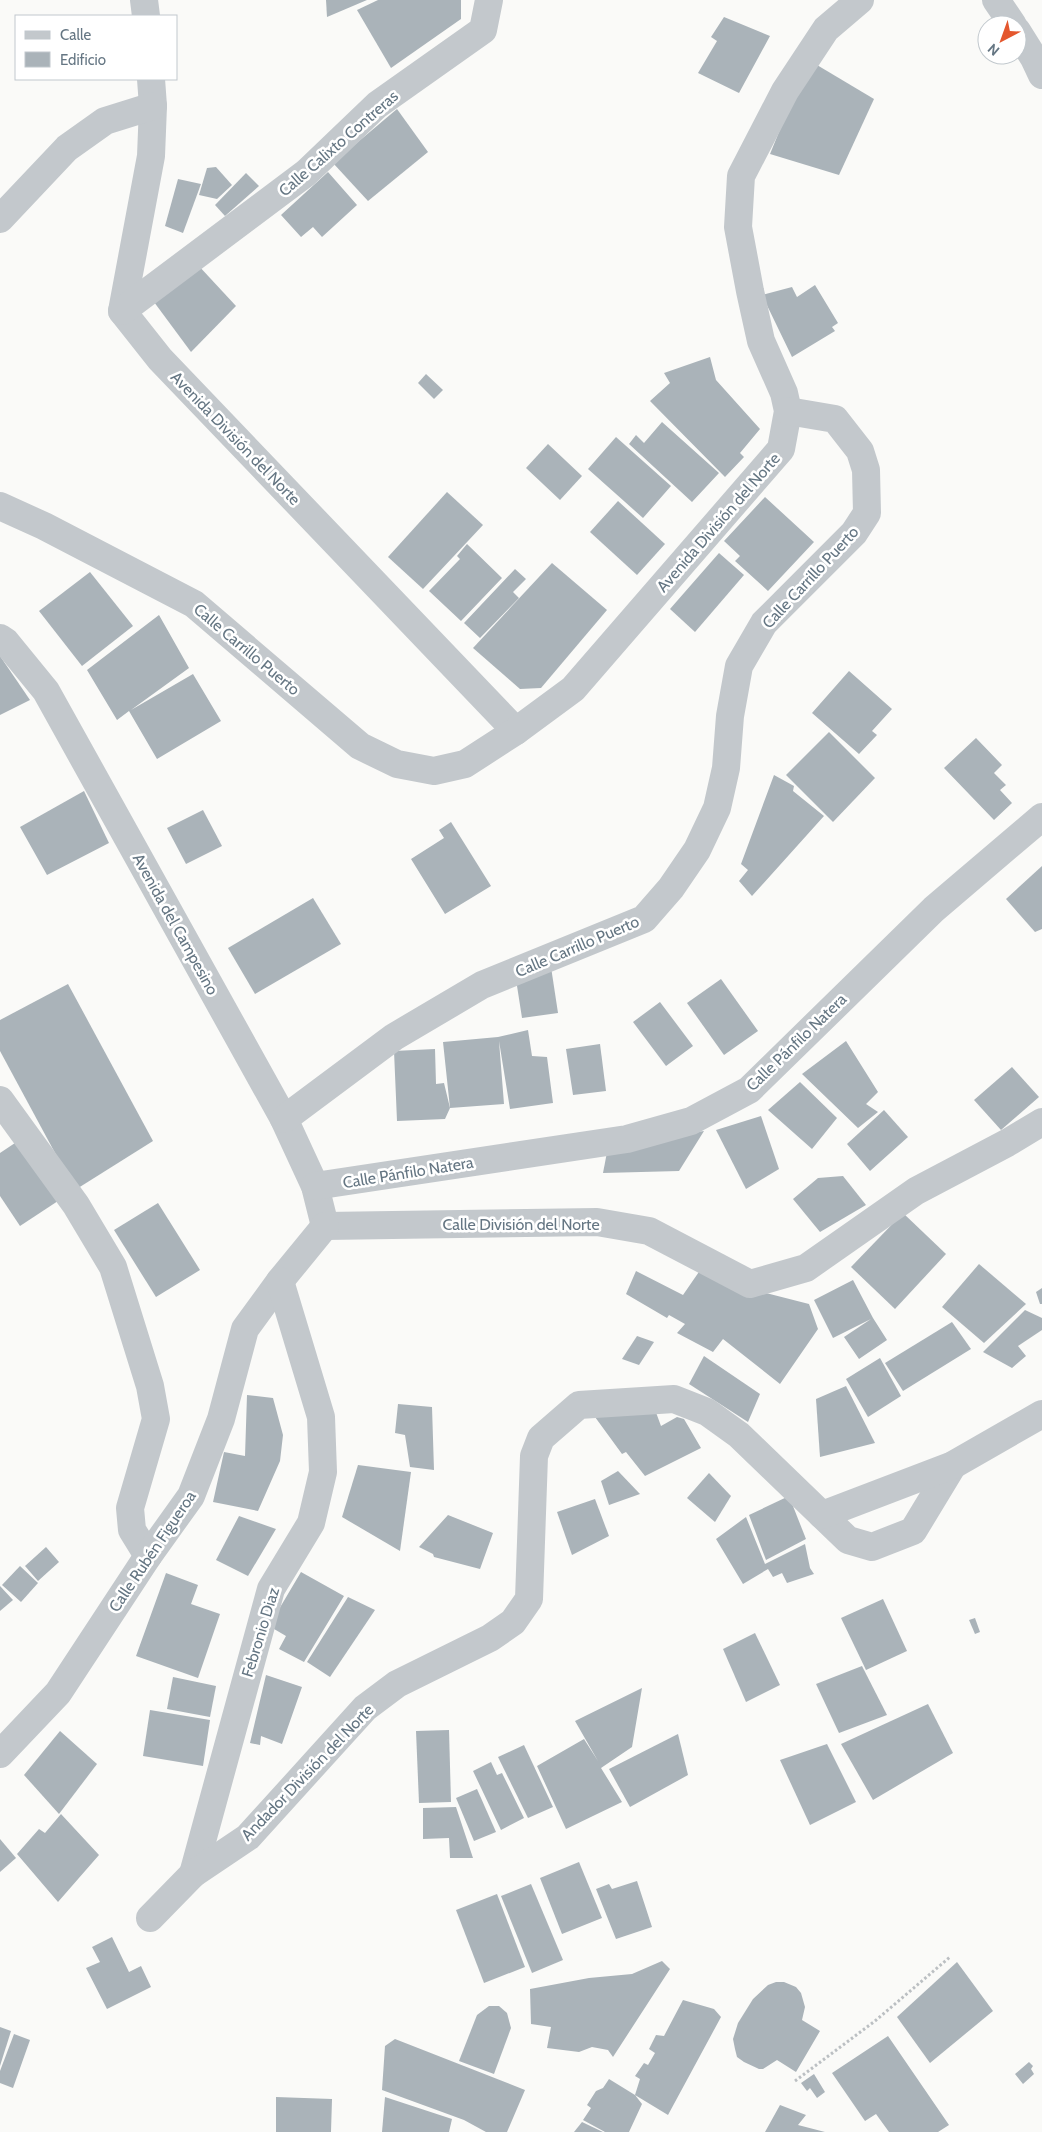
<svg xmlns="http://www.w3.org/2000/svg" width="1042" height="2132" viewBox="0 0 1042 2132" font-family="Cabin,sans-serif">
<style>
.building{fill:#aab3b9}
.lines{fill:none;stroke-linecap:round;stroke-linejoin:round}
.path{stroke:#bbbfc2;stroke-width:3;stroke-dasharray:2.5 2.5;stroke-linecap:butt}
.street{stroke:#c3c8cc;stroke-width:28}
.labels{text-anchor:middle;stroke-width:5;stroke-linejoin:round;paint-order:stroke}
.street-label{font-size:16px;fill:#657683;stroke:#fff}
</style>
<rect width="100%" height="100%" fill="#fafaf8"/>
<g class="building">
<path d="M326,0H367L327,17Z"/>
<path d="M378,0H461V19L391,68L357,10Z"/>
<path d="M724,17L770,36L739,93L698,73L717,41L711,37Z"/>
<path d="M817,65L874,99L839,175L770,154L788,110Z"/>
<path d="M397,109L428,152L368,201L333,163Z"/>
<path d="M216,167L232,185L217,199L199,195L207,168Z"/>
<path d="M328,172L357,205L322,237L313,227L301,237L281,215Z"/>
<path d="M246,173L259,186L225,216L215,205Z"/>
<path d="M178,179L201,184L183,233L165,226Z"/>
<path d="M197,264L236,306L191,352L154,302Z"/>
<path d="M815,285L838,323L832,327L835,331L792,357L762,295L792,287L797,297Z"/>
<path d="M710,357L716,380L760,429L740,453L744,457L725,477L650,401L670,383L664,373Z"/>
<path d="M426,374L443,390L434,399L418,383Z"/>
<path d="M662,422L719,473L692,502L629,444L636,435L644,443Z"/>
<path d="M616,437L671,486L643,518L588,469Z"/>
<path d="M548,444L582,476L560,500L526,468Z"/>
<path d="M447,492L483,525L423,589L388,557Z"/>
<path d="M765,497L814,542L768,591L735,561L740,556L724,541Z"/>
<path d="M618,501L665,544L637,575L590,532Z"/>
<path d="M467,544L502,578L461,621L429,591L460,559L457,556Z"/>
<path d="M719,553L744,575L695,632L670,609Z"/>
<path d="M552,563L607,610L541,688L520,689L473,648Z"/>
<path d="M515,569L526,579L513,592L519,598L480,638L464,623Z"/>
<path d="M90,572L133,626L82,666L39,611Z"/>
<path d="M159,615L189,668L131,710L193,674L221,721L157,759L129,711L117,720L87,670Z"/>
<path d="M0,656L30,700L0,715Z"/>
<path d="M849,671L892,709L872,731L877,735L859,754L812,713Z"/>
<path d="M829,732L875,778L833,822L786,775Z"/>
<path d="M976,738L1002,765L994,773L1006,785L1000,790L1012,803L994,820L944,768Z"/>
<path d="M774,775L794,786L793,791L824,816L752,896L739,881L748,870L741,864Z"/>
<path d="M84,791L109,843L47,875L20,827Z"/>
<path d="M203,810L222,846L186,864L167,828Z"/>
<path d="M451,822L491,886L445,914L411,859L444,838L439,830Z"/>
<path d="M1042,866V929L1035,932L1006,899Z"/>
<path d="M313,898L341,944L255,994L228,948Z"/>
<path d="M551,967L558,1013L522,1018L515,973Z"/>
<path d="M721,979L758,1031L724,1055L687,1003Z"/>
<path d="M68,984L153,1141L75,1190L0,1051V1020Z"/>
<path d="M660,1002L693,1046L666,1066L633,1022Z"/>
<path d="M528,1030L532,1056L547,1057L553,1103L510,1109L499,1041L504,1104L450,1108L443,1042L498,1037Z"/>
<path d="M846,1041L878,1092L866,1104L878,1112L858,1128L802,1074Z"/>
<path d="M600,1044L606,1091L573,1095L566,1049Z"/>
<path d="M435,1049L436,1084L444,1083L450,1108L445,1119L397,1121L394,1051Z"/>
<path d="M1012,1067L1039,1097L1001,1130L974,1100Z"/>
<path d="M800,1082L837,1118L812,1149L768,1110Z"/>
<path d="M884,1110L908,1137L870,1171L847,1144Z"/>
<path d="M761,1116L779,1169L746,1189L716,1130Z"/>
<path d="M704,1131L679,1171L603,1173L608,1147L649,1139Z"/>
<path d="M21,1139L61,1199L20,1226L0,1196V1153Z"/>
<path d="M843,1176L866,1205L820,1232L793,1199L818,1178Z"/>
<path d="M158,1203L200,1270L156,1297L114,1230Z"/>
<path d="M903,1213L946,1254L895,1309L851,1267Z"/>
<path d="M979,1264L1026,1304L984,1343L942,1307Z"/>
<path d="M703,1266L758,1291L809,1304L818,1329L780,1384L723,1339L713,1352L677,1333L685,1324L669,1315L667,1318L626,1294L636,1271L683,1295Z"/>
<path d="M853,1280L873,1318L887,1340L859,1359L844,1337L871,1319L833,1338L814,1300Z"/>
<path d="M1042,1288V1304H1040L1036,1292Z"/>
<path d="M1025,1310L1042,1318V1330L1018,1346L1026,1356L1012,1368L983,1352Z"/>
<path d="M952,1322L971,1349L903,1391L885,1363Z"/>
<path d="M637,1336L654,1342L639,1365L622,1359Z"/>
<path d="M704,1356L760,1394L748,1422L689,1384Z"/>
<path d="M880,1358L901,1396L868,1417L846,1379Z"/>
<path d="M846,1386L875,1443L820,1457L816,1399Z"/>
<path d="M247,1395L273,1398L283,1435L280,1461L258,1511L213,1502L224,1452L245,1456Z"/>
<path d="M398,1404L432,1407L434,1470L410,1467L405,1435L395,1433Z"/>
<path d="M654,1407L661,1426L677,1417L684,1419L701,1448L645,1476L626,1452L622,1454L595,1417Z"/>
<path d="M358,1465L411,1472L400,1551L342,1517Z"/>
<path d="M618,1471L640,1494L609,1505L601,1481Z"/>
<path d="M709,1473L731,1496L715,1522L687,1498Z"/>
<path d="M789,1496L806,1539L766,1560L749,1515Z"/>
<path d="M595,1499L609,1536L572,1555L557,1512Z"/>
<path d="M448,1515L493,1533L480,1569L434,1557L433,1554L419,1547Z"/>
<path d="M239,1516L276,1529L248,1576L216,1560Z"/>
<path d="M746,1517L765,1564L805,1544L810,1568L814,1574L787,1583L782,1573L773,1577L768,1569L743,1584L716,1539Z"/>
<path d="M46,1547L59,1562L38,1581L25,1566Z"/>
<path d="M20,1566L38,1583L21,1602L2,1585Z"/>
<path d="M301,1572L344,1596L304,1662L279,1649L286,1636L269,1626Z"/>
<path d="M166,1573L198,1585L191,1604L220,1614L198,1678L136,1656Z"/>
<path d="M0,1586L13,1600L0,1611Z"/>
<path d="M348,1597L375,1610L330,1677L307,1662Z"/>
<path d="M883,1599L907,1651L866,1670L841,1618Z"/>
<path d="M975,1618L980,1632L975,1634L969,1620Z"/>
<path d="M755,1633L780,1685L746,1702L723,1649Z"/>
<path d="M862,1666L887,1715L839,1733L816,1684Z"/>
<path d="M266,1675L302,1687L282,1744L261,1736L260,1745L250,1743Z"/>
<path d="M173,1677L216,1686L210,1717L167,1709Z"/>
<path d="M642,1688L632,1747L601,1768L622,1802L566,1829L537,1766L584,1739L598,1761L575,1721Z"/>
<path d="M928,1704L953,1753L873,1800L841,1744Z"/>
<path d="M150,1710L210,1720L203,1766L143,1756Z"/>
<path d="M449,1730L451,1802L419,1803L416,1731Z"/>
<path d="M60,1731L97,1764L59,1814L24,1775Z"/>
<path d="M678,1734L688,1775L630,1807L609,1769Z"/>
<path d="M827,1744L856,1802L810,1825L780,1760Z"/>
<path d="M524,1745L553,1807L528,1818L498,1757Z"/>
<path d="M491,1762L497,1775L502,1773L524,1818L501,1830L473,1771Z"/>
<path d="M477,1789L496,1832L474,1841L456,1798Z"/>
<path d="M456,1807L473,1858H450L449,1838L423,1839V1808Z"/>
<path d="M61,1814L99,1855L58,1902L17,1854L39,1829L45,1833Z"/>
<path d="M0,1839L16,1858L0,1872Z"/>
<path d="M579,1862L602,1918L562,1934L540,1878Z"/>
<path d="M637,1881L652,1927L616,1939L596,1889L609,1884L612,1889Z"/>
<path d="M531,1884L563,1960L532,1973L501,1896Z"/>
<path d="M497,1894L525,1967L484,1983L456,1910Z"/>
<path d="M112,1937L129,1972L141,1966L151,1987L107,2009L86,1968L100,1962L92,1947Z"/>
<path d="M662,1961L670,1969L613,2057L608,2050L592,2047L579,2052L547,2048L551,2027L531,2024L530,1989L589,1978L632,1974Z"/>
<path d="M957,1962L993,2011L930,2063L897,2017Z"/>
<path d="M776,1982H784L796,1987L801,1993L805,2007L802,2020L820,2031L796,2072L777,2060L763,2069H759L744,2062L737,2057L735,2049L733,2039L738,2023L753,1999L768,1985Z"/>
<path d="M683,2000L714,2009L721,2017L668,2115L635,2095L642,2104L629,2132H605L583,2120L591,2108L587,2105L596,2091L603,2088L609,2079L635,2095L640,2079L635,2076L644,2063L648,2065L655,2053L649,2049L656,2035L664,2036Z"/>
<path d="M489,2006H499L507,2013L511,2028L494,2074L459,2061L477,2015Z"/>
<path d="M0,2027L11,2031L0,2066Z"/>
<path d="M14,2034L30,2040L13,2088L0,2083V2071Z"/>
<path d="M888,2036L949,2125L938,2132H889L876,2114L865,2121L832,2073Z"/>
<path d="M395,2039L525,2090L507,2132H486L464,2120L382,2090L385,2046Z"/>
<path d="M1029,2062L1033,2066L1031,2069L1034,2074L1023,2084L1015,2074Z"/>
<path d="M814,2074L825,2092L817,2098L810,2088L807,2091L801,2083Z"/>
<path d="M276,2097L332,2099L331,2132H276Z"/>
<path d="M385,2097L452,2119L449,2132H382Z"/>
<path d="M780,2105L806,2115L798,2125L825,2132H765Z"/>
<path d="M582,2122L603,2132H574Z"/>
</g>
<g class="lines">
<path class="path" d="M795,2081L875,2021L950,1957"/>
<g class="street">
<path d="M144,0L146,16"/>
<path d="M996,0L1013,25"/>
<path d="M1017,31L1034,58L1042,75"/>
<path d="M151,79L153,106L151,156L122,311L160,359L516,731"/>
<path d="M0,219L67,148L105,121L153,106"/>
<path d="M122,311L306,173L377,105L483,30L489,0"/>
<path d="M0,506L44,526L194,604L360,746L397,764L434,771L465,764L516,731L573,689L781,449L788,411L784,393L761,341L750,291L738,227L741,176L785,91L826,29L860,0"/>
<path d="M0,638L6,642L46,691L284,1119L315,1186L325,1226"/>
<path d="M0,1100L76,1205L113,1267L150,1386L156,1419L130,1508L132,1530L148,1556"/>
<path d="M284,1119L394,1037L482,985L644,919L671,888L697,850L717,808L726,768L730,716L739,666L764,623L854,533L867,513L866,470L860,451L835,419L788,411"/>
<path d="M315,1186L627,1139L691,1121L749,1090L934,909L1042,817"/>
<path d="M325,1226L597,1222L649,1231L750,1284L806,1268L916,1191L1007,1143L1042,1122"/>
<path d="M822,1515L848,1540L872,1547L913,1531L953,1465"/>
<path d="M0,1754L58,1693L148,1556L191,1496L221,1419L245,1329L280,1281L325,1226"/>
<path d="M193,1874L271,1589L311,1523L323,1472L321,1417L280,1281"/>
<path d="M150,1918L193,1874L248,1837L365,1708L397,1684L490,1638L513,1622L529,1599L534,1456L541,1438L579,1405L674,1399L707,1412L739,1435L822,1515L953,1465L1042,1414"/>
</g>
</g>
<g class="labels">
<g class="street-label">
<text transform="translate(338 143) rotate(-41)" y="6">Calle Calixto Contreras</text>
<text transform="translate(236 438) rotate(46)" y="6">Avenida División del Norte</text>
<text transform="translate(718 522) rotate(-49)" y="6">Avenida División del Norte</text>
<text transform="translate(810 577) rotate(-47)" y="6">Calle Carrillo Puerto</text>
<text transform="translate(247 649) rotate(40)" y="6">Calle Carrillo Puerto</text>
<text transform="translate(176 924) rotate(61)" y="6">Avenida del Campesino</text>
<text transform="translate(577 946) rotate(-23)" y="6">Calle Carrillo Puerto</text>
<text transform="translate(796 1042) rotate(-44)" y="6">Calle Pánfilo Natera</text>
<text transform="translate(408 1172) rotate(-9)" y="6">Calle Pánfilo Natera</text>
<text x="521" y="1230">Calle División del Norte</text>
<text transform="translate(152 1551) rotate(-56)" y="6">Calle Rubén Figueroa</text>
<text transform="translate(260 1632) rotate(-73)" y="6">Febronio Diaz</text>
<text transform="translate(307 1772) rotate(-46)" y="6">Andador División del Norte</text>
</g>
</g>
<rect x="15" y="15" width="162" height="65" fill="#ffffff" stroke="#c1c8cd"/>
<rect x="25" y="31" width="25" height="8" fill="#c3c8cc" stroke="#c1c8cd"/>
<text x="60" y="40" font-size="15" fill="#657683">Calle</text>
<rect x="25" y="52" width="25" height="15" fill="#aab3b9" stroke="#c1c8cd"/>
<text x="60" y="65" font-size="15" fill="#657683">Edificio</text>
<g transform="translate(1002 40) rotate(221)"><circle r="24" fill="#ffffff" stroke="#c1c8cd"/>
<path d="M0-4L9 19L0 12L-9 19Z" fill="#e4572e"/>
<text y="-8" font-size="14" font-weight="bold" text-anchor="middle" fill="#657683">N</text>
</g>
</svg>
